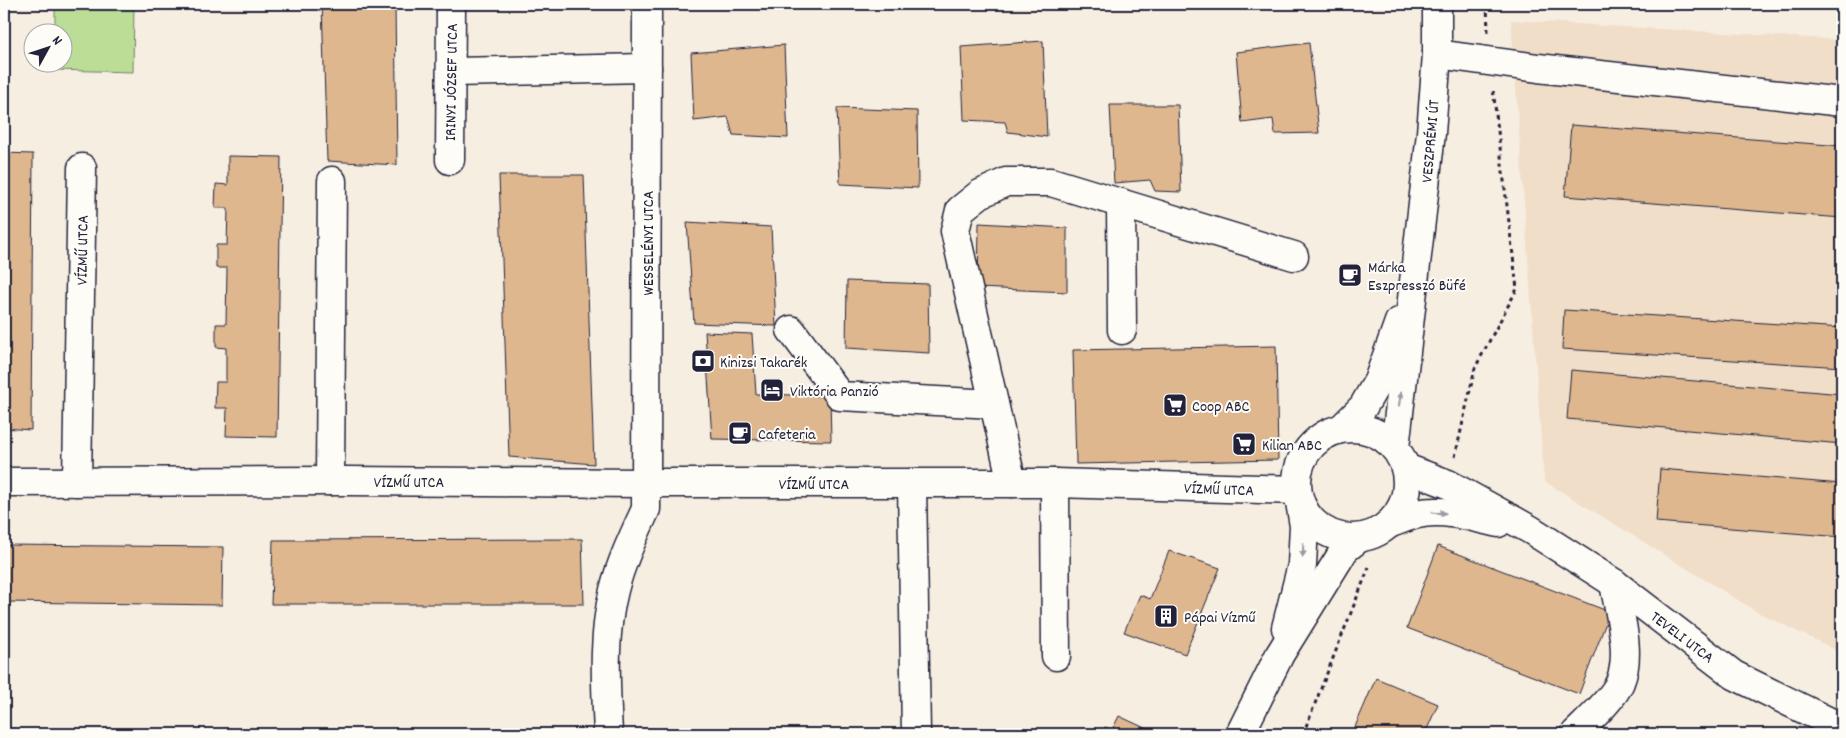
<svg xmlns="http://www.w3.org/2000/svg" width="1846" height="738" viewBox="0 0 1846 738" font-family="Dekko,sans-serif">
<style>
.built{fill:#f0dec9}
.green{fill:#bbdd96;stroke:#6e8068}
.building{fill:#deb78f;stroke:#22223b}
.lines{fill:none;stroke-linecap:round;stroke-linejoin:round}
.minor-casing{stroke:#22223b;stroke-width:31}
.major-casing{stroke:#22223b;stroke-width:31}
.path{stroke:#22223b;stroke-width:3;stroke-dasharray:4 4;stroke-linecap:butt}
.minor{stroke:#fdfcf7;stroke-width:28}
.major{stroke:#fdfcf7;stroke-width:28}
.oneway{fill:#9a9aa2}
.labels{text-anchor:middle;stroke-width:4;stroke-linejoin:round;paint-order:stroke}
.street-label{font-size:16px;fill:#22223b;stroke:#fdfcf7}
.poi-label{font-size:16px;fill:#22223b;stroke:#fdfcf7;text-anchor:start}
</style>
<rect width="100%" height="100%" fill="#f7eee2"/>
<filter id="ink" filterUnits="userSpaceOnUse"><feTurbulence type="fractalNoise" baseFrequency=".02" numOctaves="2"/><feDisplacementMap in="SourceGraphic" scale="10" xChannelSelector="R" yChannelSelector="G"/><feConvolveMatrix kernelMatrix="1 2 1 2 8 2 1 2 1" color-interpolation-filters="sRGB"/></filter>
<g filter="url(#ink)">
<path class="built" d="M1511,20L1842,40V653L1759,613L1544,481Z"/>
<path class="green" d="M55,4H134L133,72L54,70V63L62,62V32H55Z"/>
<g class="building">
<path d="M322,4H395L397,165L327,161Z"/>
<path d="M539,4H598L539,9Z"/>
<path d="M1723,4H1771V5L1723,7Z"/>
<path d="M1043,41L1047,137L1008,132L1005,122L964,120L961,47Z"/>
<path d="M1309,43L1319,133L1275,134L1273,119L1242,123L1236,52Z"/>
<path d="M784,45L788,138L733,135L728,117L694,121L691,53Z"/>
<path d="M1110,105H1178L1181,192L1155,191L1150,180L1114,183Z"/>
<path d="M837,108L917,111L918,188L840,184Z"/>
<path d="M1571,125L1842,146V218L1565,196Z"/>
<path d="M4,153L33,154L31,430L4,428Z"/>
<path d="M228,156L281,157L277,437L226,436L227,408H215L216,382H226V348L216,347V324H226L227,268H216V245H227L228,208H215L216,184L228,185Z"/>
<path d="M499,175H584L594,464L509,457Z"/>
<path d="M687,222L771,227L776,326L694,323Z"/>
<path d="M979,223L1067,228V292L978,288Z"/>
<path d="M847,281L928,284L929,353L846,348Z"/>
<path d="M1564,310L1842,328V367L1562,349Z"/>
<path d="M705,332L752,334L756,394L830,396L831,441L712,439Z"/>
<path d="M1276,346L1278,460L1076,464L1073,350Z"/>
<path d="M1571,370L1842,394V444L1567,419Z"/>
<path d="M1660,469L1842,484V537L1656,522Z"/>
<path d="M582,539L584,604H271L273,540Z"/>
<path d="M4,545L223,547L222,605L4,602Z"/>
<path d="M1438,546L1610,612L1579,694L1407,628Z"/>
<path d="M1169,551L1220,568L1185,654L1124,632L1140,595L1150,599Z"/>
<path d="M1376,678L1438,704L1425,734H1352Z"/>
<path d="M1119,716L1147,729L1145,734H1101L1105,727L1112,730Z"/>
</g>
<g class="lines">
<g class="minor-casing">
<g id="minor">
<path d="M1437,54L1538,68L1842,102"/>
<path d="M452,72L647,68"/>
<path d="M450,160L451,4"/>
<path d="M1121,203L1122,330"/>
<path d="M791,330L840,396L994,404"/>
<path d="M330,481L332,181"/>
<path d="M4,482L348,481L646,483H1055L1297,490"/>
<path d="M77,482L82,168"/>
<path d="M912,483L916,734"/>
<path d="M1012,483L955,231L960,210L980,194L1006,182H1051L1294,256"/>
<path d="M1055,483L1056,656"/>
<path d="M1286,628L1302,565L1304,526L1300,502"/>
<path d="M608,734C606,686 602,637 614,590C621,562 634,535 646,509L647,4"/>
<path d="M1240,734L1280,654L1345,549L1359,538"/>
<path d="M1575,734C1588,721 1614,698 1620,682C1632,653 1619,613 1614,583"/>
</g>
</g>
<g class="major-casing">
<g id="major">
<circle cx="1352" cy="483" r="55"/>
<path d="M1342,428L1363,407L1378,381L1399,322"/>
<path d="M1395,448L1431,133L1437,54V4"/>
<path d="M1406,468L1448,484L1531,530L1614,583L1734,675L1842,728"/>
<path d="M1391,523C1400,520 1408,516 1417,514C1443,508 1473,517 1498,523"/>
</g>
</g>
<g class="path">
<path d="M1487,4L1488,33"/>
<path d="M1455,457L1475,368L1517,289L1493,89"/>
<path d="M1303,734L1369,567"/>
</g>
<use href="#minor" class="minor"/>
<use href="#major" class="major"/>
</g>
<defs><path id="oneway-solid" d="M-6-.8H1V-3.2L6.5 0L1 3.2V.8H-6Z" transform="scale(1.25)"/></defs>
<g class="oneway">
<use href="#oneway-solid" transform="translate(1400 399) rotate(-81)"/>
<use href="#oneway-solid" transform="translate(1439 513) rotate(1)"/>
<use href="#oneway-solid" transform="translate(1303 550) rotate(93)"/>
</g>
</g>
<defs>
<g id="cafe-square" transform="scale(1.25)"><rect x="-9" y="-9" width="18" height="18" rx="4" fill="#22223b" stroke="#fdfcf7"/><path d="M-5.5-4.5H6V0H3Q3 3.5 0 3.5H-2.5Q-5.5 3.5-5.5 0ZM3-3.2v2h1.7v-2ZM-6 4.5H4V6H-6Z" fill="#fff"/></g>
<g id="bank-square" transform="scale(1.25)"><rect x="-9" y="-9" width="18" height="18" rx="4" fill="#22223b" stroke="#fdfcf7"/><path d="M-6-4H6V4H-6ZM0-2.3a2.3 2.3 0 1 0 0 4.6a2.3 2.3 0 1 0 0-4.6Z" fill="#fff"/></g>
<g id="hotel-square" transform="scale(1.25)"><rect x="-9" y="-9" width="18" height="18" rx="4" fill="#22223b" stroke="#fdfcf7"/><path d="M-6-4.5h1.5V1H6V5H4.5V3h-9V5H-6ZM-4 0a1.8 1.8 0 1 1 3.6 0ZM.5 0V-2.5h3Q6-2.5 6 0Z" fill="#fff"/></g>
<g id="supermarket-square" transform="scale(1.25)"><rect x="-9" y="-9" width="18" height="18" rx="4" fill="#22223b" stroke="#fdfcf7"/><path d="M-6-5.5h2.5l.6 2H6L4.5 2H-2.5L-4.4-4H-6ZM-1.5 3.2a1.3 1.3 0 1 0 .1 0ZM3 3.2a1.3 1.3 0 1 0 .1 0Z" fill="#fff"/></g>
<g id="building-square" transform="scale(1.25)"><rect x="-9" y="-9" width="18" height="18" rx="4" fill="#22223b" stroke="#fdfcf7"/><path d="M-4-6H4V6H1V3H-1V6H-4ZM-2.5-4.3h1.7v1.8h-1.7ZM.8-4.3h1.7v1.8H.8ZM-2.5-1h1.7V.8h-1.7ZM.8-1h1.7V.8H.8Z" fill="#fff"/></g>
</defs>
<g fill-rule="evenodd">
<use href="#cafe-square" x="1350" y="275"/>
<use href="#bank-square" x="703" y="361"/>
<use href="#hotel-square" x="772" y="390"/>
<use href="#supermarket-square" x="1175" y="405"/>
<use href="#cafe-square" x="740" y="433"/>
<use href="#supermarket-square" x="1244" y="444"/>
<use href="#building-square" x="1166" y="616"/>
</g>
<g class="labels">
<g class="street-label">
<text transform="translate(450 82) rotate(-89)" y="6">IRINYI JÓZSEF UTCA</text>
<text transform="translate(1429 141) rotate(-85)" y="6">VESZPRÉMI ÚT</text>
<text transform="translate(647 243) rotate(-90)" y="6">WESSELÉNYI UTCA</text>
<text transform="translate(81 250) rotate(-89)" y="6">VÍZMŰ UTCA</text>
<text x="409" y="487">VÍZMŰ UTCA</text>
<text x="814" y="489">VÍZMŰ UTCA</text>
<text transform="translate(1219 488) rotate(2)" y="6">VÍZMŰ UTCA</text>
<text transform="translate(1683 636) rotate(37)" y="6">TEVELI UTCA</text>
</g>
<g class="poi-label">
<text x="1368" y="272">Márka<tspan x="1368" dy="18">Eszpresszó Büfé</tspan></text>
<text x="720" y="367">Kinizsi Takarék</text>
<text x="790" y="396">Viktória Panzió</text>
<text x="1192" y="411">Coop ABC</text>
<text x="758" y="439">Cafeteria</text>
<text x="1262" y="450">Kilian ABC</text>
<text x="1184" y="622">Pápai Vízmű</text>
</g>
</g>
<rect width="1846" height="738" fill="none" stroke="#fdfcf7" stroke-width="20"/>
<rect x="10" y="10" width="1826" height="718" fill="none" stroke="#22223b" stroke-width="2" filter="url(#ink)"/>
<g transform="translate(48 48) rotate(50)"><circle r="24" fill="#fdfcf7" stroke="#a5a5ac"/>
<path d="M0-4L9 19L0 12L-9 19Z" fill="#22223b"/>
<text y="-8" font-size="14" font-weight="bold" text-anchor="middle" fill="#22223b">N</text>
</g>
</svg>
